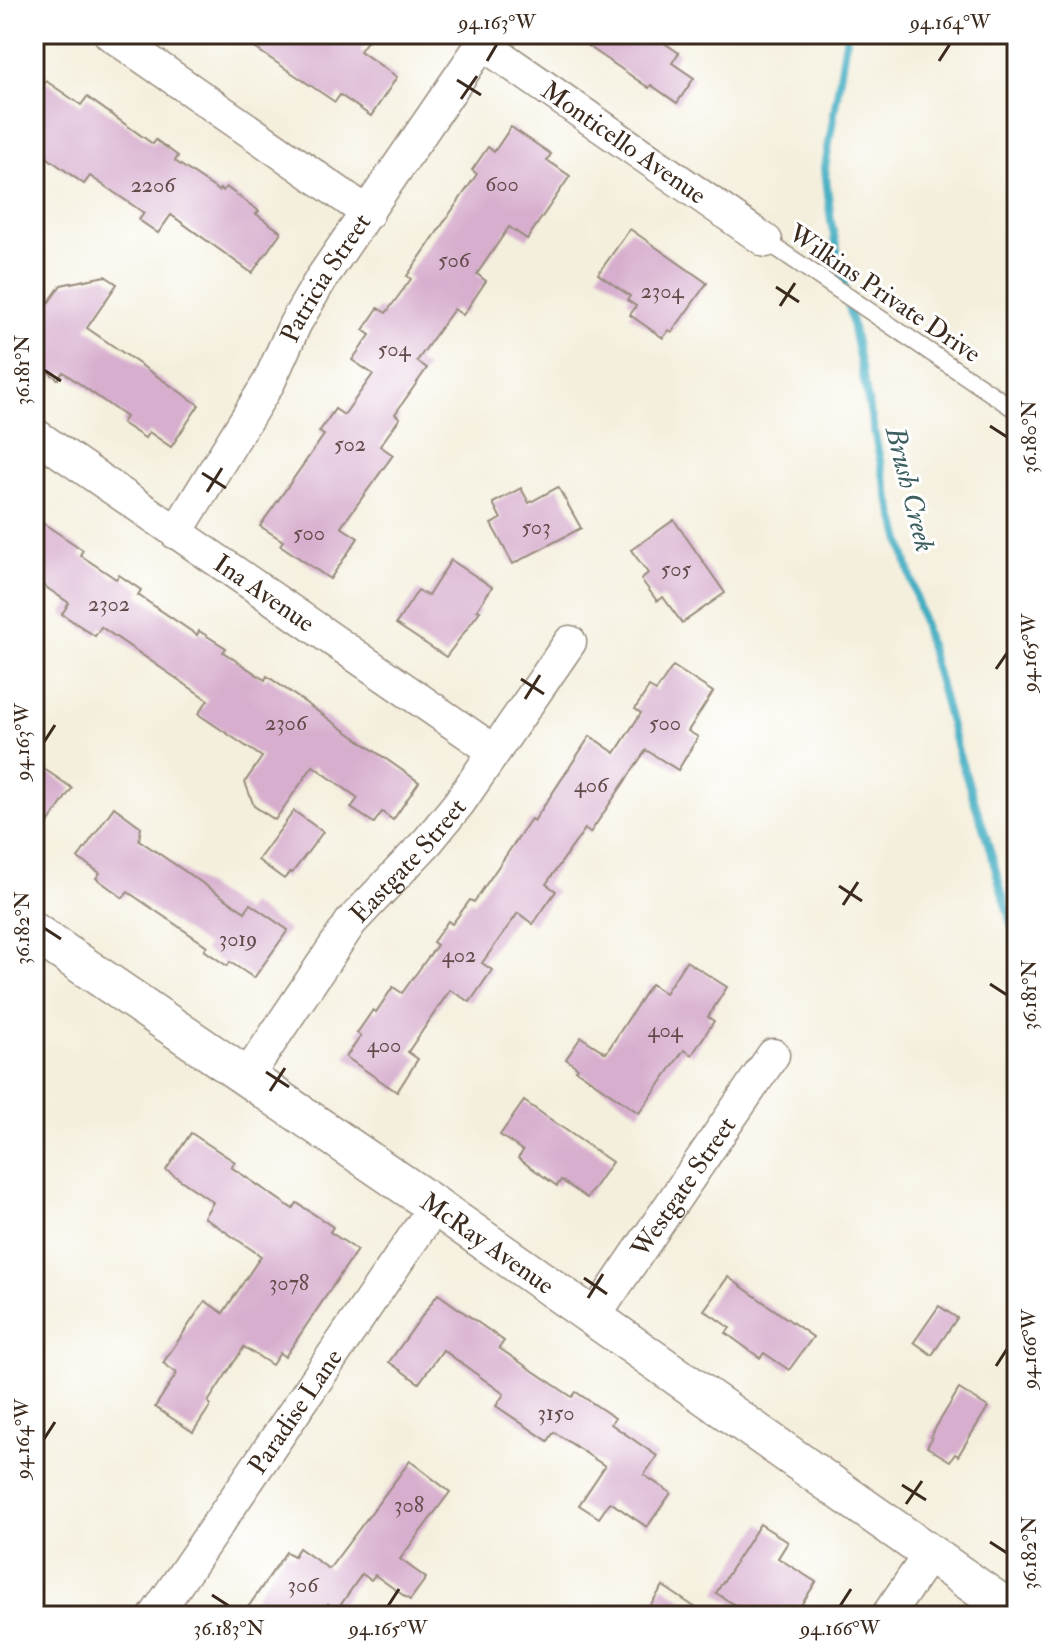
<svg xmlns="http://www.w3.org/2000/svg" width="1051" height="1650" viewBox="0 0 1051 1650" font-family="'IM FELL Double Pica',serif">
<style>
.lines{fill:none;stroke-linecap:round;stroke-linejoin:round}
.stream{stroke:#43aec2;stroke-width:8}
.building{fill:#d7aece}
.service-casing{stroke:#988c7e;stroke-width:19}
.minor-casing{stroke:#988c7e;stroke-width:35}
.tertiary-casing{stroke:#988c7e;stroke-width:41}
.service{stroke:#fff;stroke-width:16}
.minor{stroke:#fff;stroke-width:32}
.tertiary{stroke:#fff;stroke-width:38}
.ticks{fill:none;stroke:#3b2a1e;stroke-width:3}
.labels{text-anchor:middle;stroke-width:6;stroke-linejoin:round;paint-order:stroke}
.number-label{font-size:22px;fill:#624b4a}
.street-label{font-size:26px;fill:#3b2a1e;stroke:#fff}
.water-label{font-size:28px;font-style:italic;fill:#3e5f60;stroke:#fff}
.neatline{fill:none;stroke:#3b2a1e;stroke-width:3}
.ticks-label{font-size:20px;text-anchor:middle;fill:#3b2a1e}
</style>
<rect width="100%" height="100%" fill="#fff"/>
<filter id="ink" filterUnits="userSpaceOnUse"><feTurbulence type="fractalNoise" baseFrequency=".0125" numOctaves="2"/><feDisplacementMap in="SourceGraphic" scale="16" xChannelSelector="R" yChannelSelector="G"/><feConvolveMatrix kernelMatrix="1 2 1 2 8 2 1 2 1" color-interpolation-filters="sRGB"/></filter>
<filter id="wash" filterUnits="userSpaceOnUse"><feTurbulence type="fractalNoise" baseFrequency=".006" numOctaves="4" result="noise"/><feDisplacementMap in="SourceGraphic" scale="32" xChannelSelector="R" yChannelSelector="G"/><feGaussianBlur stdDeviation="1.8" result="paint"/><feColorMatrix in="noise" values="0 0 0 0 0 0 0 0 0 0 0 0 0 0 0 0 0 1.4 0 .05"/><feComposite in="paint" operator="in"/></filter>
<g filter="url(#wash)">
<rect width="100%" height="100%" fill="#f4efdd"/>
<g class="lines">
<path class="stream" d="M847,34L825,168L831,221L883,474L958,752L986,836L1017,945"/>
</g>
<g id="blocks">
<g class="building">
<path d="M234,34H372L360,51L397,77L371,116L340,95L335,102Z"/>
<path d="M571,34H651L679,53L672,63L694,78L677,103L651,85L649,88Z"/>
<path d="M46,81L81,105L87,97L153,144L156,140L178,156L175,161L219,191L220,189L223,191L226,187L259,211L256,214L281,232L252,273L171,215L158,233L139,220L144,213L90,176L84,184L34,148V98Z"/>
<path d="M511,127L551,154L547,160L570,176L527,239L509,227L477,274L486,281L463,315L454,309L417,361L427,368L395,414L400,418L380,446L393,455L341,527L358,538L330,579L280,545L283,541L260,526L324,435L319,432L335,409L344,415L373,374L352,360L370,335L363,330L378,308L386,313L411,279L407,276L477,174L472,170L488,147L494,152Z"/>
<path d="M630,229L707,283L672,332L669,330L663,338L630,315L636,306L627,300L630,296L598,274Z"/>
<path d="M105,276L117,284L87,328L199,405L171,447L149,432L145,438L122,423L126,417L63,372L58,379L34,362V291L49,302L61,285Z"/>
<path d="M558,487L581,528L513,564L491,524L501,519L493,503L521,488L529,503Z"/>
<path d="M34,517L83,550L80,555L116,579L119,575L141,590L138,595L197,635L199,631L226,648L223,652L265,680L267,676L419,782L393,820L382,812L374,823L351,808L358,798L313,766L275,820L254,806L245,782L262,757L198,714L208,700L101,627L95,636L62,614L69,603L34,579Z"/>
<path d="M674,520L725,593L682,623L663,597L657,601L641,579L648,573L631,550Z"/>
<path d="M451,560L492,587L477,610L480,611L446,657L396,624L418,590L428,596Z"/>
<path d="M673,666L713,692L688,731L698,737L678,770L646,750L590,833L585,829L546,884L556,891L533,924L518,913L482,963L492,970L470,1002L450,990L408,1052L418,1059L397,1092L346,1057L361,1036L357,1033L373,1010L376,1012L393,987L402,993L437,945L433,942L448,921L452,924L470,900L474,902L531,819L534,821L590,736L615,753L641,713L635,709L649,687L656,691Z"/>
<path d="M34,762L72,788L34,844Z"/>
<path d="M114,807L141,827L139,840L245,912L250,904L288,930L254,978L230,962L227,966L204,950L207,946L128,892L123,898L96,878L100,873L78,858Z"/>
<path d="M294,811L323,832L292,873L290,872L284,879L258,860Z"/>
<path d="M686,961L727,987L708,1017L714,1021L692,1055L684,1050L639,1113L576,1070L578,1068L566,1059L581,1037L606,1053L651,984L665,993Z"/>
<path d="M524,1101L612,1162L587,1198L561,1180L557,1186L518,1158L523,1151L500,1135Z"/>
<path d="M191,1133L235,1162L231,1167L293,1209L297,1203L333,1227L330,1232L357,1250L285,1357L280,1353L272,1365L244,1347L208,1402L211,1405L193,1432L155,1407L177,1373L163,1363L205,1301L223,1313L261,1256L204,1217L213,1202L166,1170Z"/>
<path d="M728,1277L813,1337L789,1370L764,1353L760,1358L726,1333L730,1328L704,1310Z"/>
<path d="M438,1294L504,1341L499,1348L572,1397L576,1392L615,1418L611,1424L657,1456L644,1475L671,1493L647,1527L610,1502L599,1518L579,1505L605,1466L554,1432L548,1441L496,1406L504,1394L443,1350L419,1383L389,1362Z"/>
<path d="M939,1306L957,1318L932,1355L914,1342Z"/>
<path d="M959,1389L988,1407L958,1456L955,1454L950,1461L927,1447L932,1438L930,1437Z"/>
<path d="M410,1461L450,1492L400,1559L426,1578L410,1600L375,1575L371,1580L362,1574L337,1610L328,1604L320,1616H242L286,1552L294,1556L299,1548L329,1569Z"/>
<path d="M760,1524L788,1542L778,1558L816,1582L794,1616H752L716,1593Z"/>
<path d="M663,1586L708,1616H643Z"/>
</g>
</g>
</g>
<g filter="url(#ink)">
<use href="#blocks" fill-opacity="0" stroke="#988c7e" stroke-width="2"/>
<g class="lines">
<g class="service-casing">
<path id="service" d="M766,241L1017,411"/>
</g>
<g class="minor-casing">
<g id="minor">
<path d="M110,34L368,213"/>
<path id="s1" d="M483,44L766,241"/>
<path id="s2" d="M34,434L494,751"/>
<path id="s3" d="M176,533L269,382L295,324L321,279L489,34"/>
<path id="s4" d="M246,1078L351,922L428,841L459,803L570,642"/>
<path id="s5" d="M594,1317L773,1055"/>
<path id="s6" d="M155,1616L435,1206"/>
<path d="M887,1616L929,1555"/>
</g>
</g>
<g class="tertiary-casing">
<g id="tertiary">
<path id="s7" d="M34,932L435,1206L1017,1615"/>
</g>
</g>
<use href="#service" class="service"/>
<use href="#minor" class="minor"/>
<use href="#tertiary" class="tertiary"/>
</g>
</g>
<path class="ticks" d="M487,61L497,44M939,61L950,44M457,80L481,95M461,99L477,76M776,287L799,302M780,306L795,283M44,370L61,381M990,426L1007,437M202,473L226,488M207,492L222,468M996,669L1007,653M521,679L544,694M525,699L540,675M44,742L55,725M839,886L862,901M843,905L858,882M44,928L61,939M990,984L1007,995M266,1072L289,1087M270,1091L285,1068M584,1278L607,1294M588,1298L603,1274M996,1366L1007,1349M44,1439L55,1422M902,1485L926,1500M906,1504L922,1481M990,1542L1007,1553M212,1595L229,1606M388,1606L399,1589M840,1606L851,1589"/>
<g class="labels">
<g class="number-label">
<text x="502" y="191">600</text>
<text x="153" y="192">2206</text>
<text x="454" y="267">506</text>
<text x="662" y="298">2304</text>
<text x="394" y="356">504</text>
<text x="350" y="451">502</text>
<text x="536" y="534">503</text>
<text x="309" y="540">500</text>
<text x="676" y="576">505</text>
<text x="109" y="611">2302</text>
<text x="286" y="730">2306</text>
<text x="665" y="730">500</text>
<text x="591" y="792">406</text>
<text x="238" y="946">3019</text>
<text x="459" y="962">402</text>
<text x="665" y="1037">404</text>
<text x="384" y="1052">400</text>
<text x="289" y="1290">3078</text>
<text x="556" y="1420">3150</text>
<text x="409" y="1512">308</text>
<text x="303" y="1592">306</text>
</g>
<g class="street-label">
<text dy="9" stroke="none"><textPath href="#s1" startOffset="172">Monticello Avenue</textPath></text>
<text dy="9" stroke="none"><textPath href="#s3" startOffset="296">Patricia Street</textPath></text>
<text transform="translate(885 293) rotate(34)" y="9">Wilkins Private Drive</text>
<text dy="9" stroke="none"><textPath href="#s2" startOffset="280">Ina Avenue</textPath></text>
<text dy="9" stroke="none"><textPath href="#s4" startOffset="272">Eastgate Street</textPath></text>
<text dy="9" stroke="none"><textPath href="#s5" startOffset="158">Westgate Street</textPath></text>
<text dy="9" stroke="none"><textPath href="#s7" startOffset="550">McRay Avenue</textPath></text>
<text dy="9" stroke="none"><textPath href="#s6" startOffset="248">Paradise Lane</textPath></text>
</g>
<g class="water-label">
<text transform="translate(911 489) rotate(76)" y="10">Brush Creek</text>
</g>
</g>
<rect width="1051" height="1650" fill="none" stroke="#fff" stroke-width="88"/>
<rect x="44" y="44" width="963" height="1562" class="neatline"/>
<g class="ticks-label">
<text x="497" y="29">94.163°W</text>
<text x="950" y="29">94.164°W</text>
<text transform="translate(22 370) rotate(-90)" y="7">36.181°N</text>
<text transform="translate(1029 437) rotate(-90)" y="7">36.180°N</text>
<text transform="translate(1029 653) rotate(-90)" y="7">94.165°W</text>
<text transform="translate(22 742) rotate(-90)" y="7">94.163°W</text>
<text transform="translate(22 928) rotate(-90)" y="7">36.182°N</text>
<text transform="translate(1029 995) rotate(-90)" y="7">36.181°N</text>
<text transform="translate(1029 1349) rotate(-90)" y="7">94.166°W</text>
<text transform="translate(22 1439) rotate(-90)" y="7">94.164°W</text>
<text transform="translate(1029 1553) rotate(-90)" y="7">36.182°N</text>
<text x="229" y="1635">36.183°N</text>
<text x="388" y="1635">94.165°W</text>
<text x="840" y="1635">94.166°W</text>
</g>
</svg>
